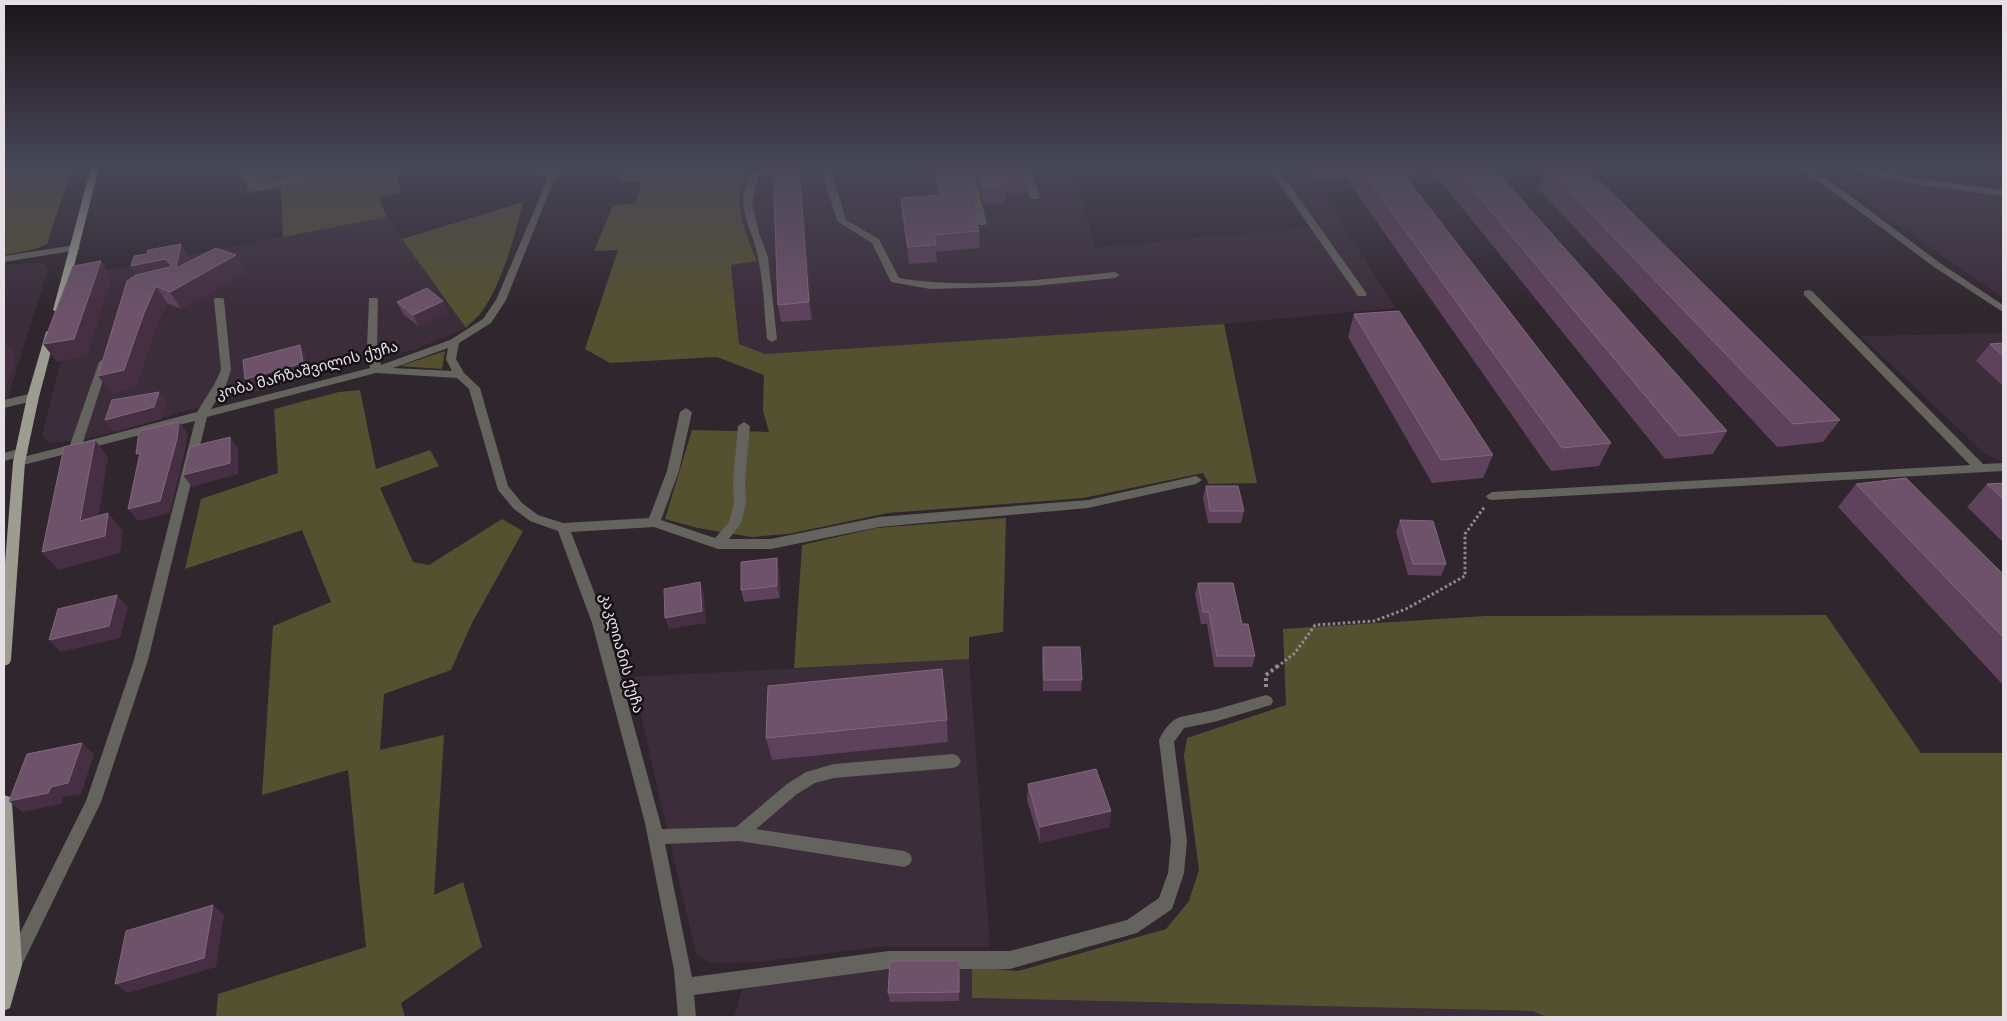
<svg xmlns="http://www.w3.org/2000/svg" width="2007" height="1021" viewBox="0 0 2007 1021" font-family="Quicksand,'Noto Sans Georgian',sans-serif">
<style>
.built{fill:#3c2d3a}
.green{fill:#545131}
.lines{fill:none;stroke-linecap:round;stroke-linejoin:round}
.path-far1{stroke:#928a91;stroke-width:3;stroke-dasharray:2.5 2.5;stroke-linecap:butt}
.path{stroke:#928a91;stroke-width:4;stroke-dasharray:3 3;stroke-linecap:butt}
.minor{fill:#64635d;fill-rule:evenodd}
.major{fill:#9d9c90;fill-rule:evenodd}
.wall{fill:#5e415a}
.shaded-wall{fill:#462f42}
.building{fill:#6d5269;stroke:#80687d}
.labels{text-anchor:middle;stroke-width:5;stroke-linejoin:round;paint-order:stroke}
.street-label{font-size:15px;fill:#e6dfe5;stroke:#151114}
</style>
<rect width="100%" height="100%" fill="#30262e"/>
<g class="built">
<path d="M857,167H1070L1096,247L1319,227L1279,167H1647L1322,192L1396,308L1224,324L765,354L739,344L731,265L757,261L740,218V183L743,177Z"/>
<path d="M1816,167H1879L1886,173L2003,190V298Z"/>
<path d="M387,217L466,328L414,350L361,362L83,440L49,443L42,436L82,275Z"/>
<path d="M25,263H42L48,269L10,390L4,429V266Z"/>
<path d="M2003,333V462L1985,454L1861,336Z"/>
<path d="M969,659L990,947H877L757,962L710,963L696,954L632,677Z"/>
<path d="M972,967V998L1533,1011L1547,1017H734L742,989L850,971Z"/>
</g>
<g class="green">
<path d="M4,167H72L47,244L36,249L4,255Z"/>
<path d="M250,167H346L354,172L374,167H397L400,192L379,198L387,217L283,237L281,187L247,193Z"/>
<path d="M624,167H768L748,169C730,202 745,230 757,261L731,265L739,344L765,354L1224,324L1257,483L1209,484L1203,473L1083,498L888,513L788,534L751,537L698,528L665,519L692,430L769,432L763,411L764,375L717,357L610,363L585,349L618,250L594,251L613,205L635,204L642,182L617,181Z"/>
<path d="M523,202C517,232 499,291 480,314C476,319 470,323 466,328L402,239Z"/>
<path d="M445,351L442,369L400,366Z"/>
<path d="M360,390L376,469L430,450L439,466L380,488L413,562L429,565L502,519L523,531L472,623L451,670L384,694L380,750L444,735L434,895L463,882L482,947L401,1003L405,1017H216L218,994L366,947L348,770L262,795L273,626L331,602L302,530L185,569L201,499L278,473L274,409L339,392Z"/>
<path d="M1006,518L1003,632L969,637V659L794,668L802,545L876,528Z"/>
<path d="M1826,615L1921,753H2003V1017H1547L1533,1011L972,998V967L1018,971L1166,929L1189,901L1199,870L1184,756L1187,738L1286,705L1283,629L1486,616Z"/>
</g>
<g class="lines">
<path class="path-far1" d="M1277,667L1295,653L1315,625L1374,621L1406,609L1465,576V534L1485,506"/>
<path class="path" d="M1266,687V675L1279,665"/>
<g class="minor">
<path d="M240,167H248L251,179L258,185L340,167H358L257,191C246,187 241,179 240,167Z"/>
<path d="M532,167H541L543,170L552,171L556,167H566L558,175L552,185L506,300L491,323L459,343L456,359L464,373L480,388L508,486L522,503L538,515L563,523L649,518L667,471L680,412L686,408L692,412L679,471L661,520L715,538L729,522L734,503L733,482L738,426L744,422L750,426L745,482L746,503L741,523L729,539H771L879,517L1088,500L1196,476L1202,480L1196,484L1088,508L879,527L771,549H718L654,527L571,532L606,623L662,829L736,827L787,784L806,772L834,764L953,754L958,756L961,761L958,766L953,768L834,778L815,783L797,794L756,829L904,851L910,854L912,859L910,864L904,867L739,841L665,844L692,977L889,951H1010L1127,920L1159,898L1168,873L1171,841L1159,740C1163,731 1171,720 1180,717L1214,710L1266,695L1271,697L1273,701L1271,705L1214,722L1184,728L1174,742L1187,841L1184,873L1172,909L1137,933L1010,969H889L694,995L696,1017H678L674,970L645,823L592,623L558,531L530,521L514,509L498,490L469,389L457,378L376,373L207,417L148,660L101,802L19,971L13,974L7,971L4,965L86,801L134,660L195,421L19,466L15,465L13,462L15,459L70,445L99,362L104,359L109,362L83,442L197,412L214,385L221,370L214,300L215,298H223L224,300L231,370L226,385L211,409L370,368L367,346L369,298H377L378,300L377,346L381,365L450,340L483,319L496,300L549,176L537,174ZM448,348L446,359L452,371L393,368Z"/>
<path d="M789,167H820L816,170L758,176L752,203L759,233L768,257L777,339L772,342L767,339C764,312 764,284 758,258C752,225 733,208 751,172Z"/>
<path d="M821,167H830L846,220L879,239L899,278C968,290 1045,279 1115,272L1120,275L1115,278L1034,286L930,289L891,282L872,243L837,221Z"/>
<path d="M964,167H972L987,223L985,225H979L977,223Z"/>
<path d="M1021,167H1030L1040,197L1038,199H1032L1030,197Z"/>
<path d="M1268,167H1277L1367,294L1366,296H1358Z"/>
<path d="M1797,167H1808L1845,192L1940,263L2003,305V312L1934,267L1839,196Z"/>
<path d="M1840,167H1859L1908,177L2003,190V196L1908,183Z"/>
<path d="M75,245L80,248L78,250L4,262V256Z"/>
<path d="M1808,290L1812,291L1983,464L2003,463V471L1492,500L1488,499L1486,496L1492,492L1970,465L1804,295V291Z"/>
<path d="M33,393L39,397L37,400L4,408V400Z"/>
<path d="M22,448L26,449L28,452L26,455L4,461V453Z"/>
</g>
<g class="major">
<path d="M91,167H99L63,310L58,313L53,310Z"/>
<path d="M51,329L56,332L39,397L25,462L11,660L9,664L4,666V576L13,462L27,397L46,332Z"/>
<path d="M4,795L10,797L12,802L22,965L10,1008L4,1011Z"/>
</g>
</g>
<g class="wall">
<path d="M931,167H966L970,188L971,202L979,231L980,248L936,252L937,262L909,264L902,215L901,198L938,195Z"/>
<path d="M974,167H1023L1026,176V193L1005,194V203L984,204Z"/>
<path d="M1304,167H1482L1727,431L1713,454L1665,459L1434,173L1404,175L1611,443L1599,466L1551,471L1346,178L1312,180Z"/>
<path d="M1547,168L1840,420L1823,442L1777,447L1539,189Z"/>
<path d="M802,182L812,320L781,322L778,305Z"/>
<path d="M236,255L246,272L181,309L167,303L155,329L136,387L111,393L137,275L131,266L134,256L191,260Z"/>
<path d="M443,301L448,312L418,326L403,314L397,302Z"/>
<path d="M1354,314L1493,455L1483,478L1432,483L1348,337Z"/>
<path d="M2003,343V386L1976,361L1990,344Z"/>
<path d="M2003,483V542L1967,507L1987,484Z"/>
<path d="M1856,484L2003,574V685L1838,507Z"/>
<path d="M1206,486L1244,511L1241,523H1208L1203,498Z"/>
<path d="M1400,520L1446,564L1441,576L1408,575L1396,532Z"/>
<path d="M779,570L780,598L744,602L741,590Z"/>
<path d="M1198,583L1242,624L1255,656L1252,667H1214L1207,624H1201L1195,594Z"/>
<path d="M1043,647L1082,680L1081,691H1043L1042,659Z"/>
<path d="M947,720L948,742L772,760L766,738Z"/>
<path d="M1028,784L1111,811L1109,827L1040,843L1027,800Z"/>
<path d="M959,961L960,971L959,1001L890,1002L888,993Z"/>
</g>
<g class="shaded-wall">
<path d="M799,167L802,182L812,320L809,302Z"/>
<path d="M181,244L191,260L236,255L246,272L181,309L170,292Z"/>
<path d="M165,259L176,275L142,282L131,266Z"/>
<path d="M101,261L112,278L87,356L57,362L43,344Z"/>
<path d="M156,286L167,303L155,329L136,387L111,393L98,376L144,313Z"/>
<path d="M443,301L448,312L418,326L413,315Z"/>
<path d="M4,340L16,356L4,395Z"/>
<path d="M300,345L306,356L310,374L253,391L245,379Z"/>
<path d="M159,392L167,403L162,419L114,432L105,420Z"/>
<path d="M179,422L188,434L185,451L170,513L138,521L128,509Z"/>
<path d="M230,437L238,448V474L192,487L183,475Z"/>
<path d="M95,440L108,457L95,538L80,521Z"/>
<path d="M108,513L123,531L120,553L58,570L42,552Z"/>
<path d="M777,558L779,570L780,598L777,586Z"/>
<path d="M700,582L704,594L706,623L669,629L665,618Z"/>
<path d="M117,595L128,607L120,638L61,652L49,640Z"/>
<path d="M82,743L94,754L81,794L63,797L61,804L22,812L9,801L51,787Z"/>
<path d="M1111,811L1109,827L1040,843V827Z"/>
<path d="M213,905L224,915L216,967L128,993L115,984Z"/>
<path d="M959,961L960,971L959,1001Z"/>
</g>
<g class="building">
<path d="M799,167L809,302L778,305L773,168Z"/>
<path d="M935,167H966L970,188L967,189L979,231L934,235L936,245L908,247L901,198L942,195Z"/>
<path d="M978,167H1023L1026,176L1002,178L1005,186L984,188Z"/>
<path d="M1359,167H1398L1611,443L1562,448Z"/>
<path d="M1454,167H1482L1486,173L1497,172L1727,431L1679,436Z"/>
<path d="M1556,167H1586L1840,420L1793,424L1547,168Z"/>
<path d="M181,244L176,268L216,248L236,255L170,292L156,286L144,313L124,370L98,376L127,281L136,275L170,267L172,264L165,259L131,266L134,256L147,254L148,250Z"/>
<path d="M101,261L74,339L43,344L73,266Z"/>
<path d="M427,288L443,301L413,315L397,302Z"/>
<path d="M1399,311L1493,455L1441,460L1354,314Z"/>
<path d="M2003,343V356L1990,344Z"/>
<path d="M300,345L303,363L245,379L243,360Z"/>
<path d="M159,392L154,407L105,420L112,400Z"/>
<path d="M179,422L177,439L160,501L128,509L140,453L136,454L139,431Z"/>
<path d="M230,437V463L183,475L190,447Z"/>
<path d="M95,440L80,521L108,513L105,536L42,552L64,447Z"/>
<path d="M1906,478L2003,574V637L1856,484Z"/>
<path d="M2003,483V499L1987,484Z"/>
<path d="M1206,486H1238L1244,511H1210Z"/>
<path d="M1400,520L1433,521L1446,564H1413Z"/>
<path d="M777,558V586L741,590V562Z"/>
<path d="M700,582L702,611L665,618L664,589Z"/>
<path d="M1198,583H1233L1242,624H1248L1255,656H1217L1209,612H1203Z"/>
<path d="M117,595L109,626L49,640L58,609Z"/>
<path d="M1043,647H1080L1082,680H1044Z"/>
<path d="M942,669L947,720L766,738L768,686Z"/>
<path d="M82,743L68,783L51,787L48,793L9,801L27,754Z"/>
<path d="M1096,769L1111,811L1040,827L1028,784Z"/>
<path d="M213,905L204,958L115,984L126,931Z"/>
<path d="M890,961H959V992L888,993Z"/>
</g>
<linearGradient id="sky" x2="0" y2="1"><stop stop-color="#1a1519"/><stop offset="0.54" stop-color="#484757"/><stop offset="1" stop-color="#484757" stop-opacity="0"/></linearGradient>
<rect width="2007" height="310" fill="url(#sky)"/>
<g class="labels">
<g class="street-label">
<text transform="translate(307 370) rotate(-15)" y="5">კობა მარზაშვილის ქუჩა</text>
<text transform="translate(622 653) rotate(74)" y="5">კაკლიანის ქუჩა</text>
</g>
</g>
<rect width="2007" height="1021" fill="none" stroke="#e6dfe5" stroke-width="10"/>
</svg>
